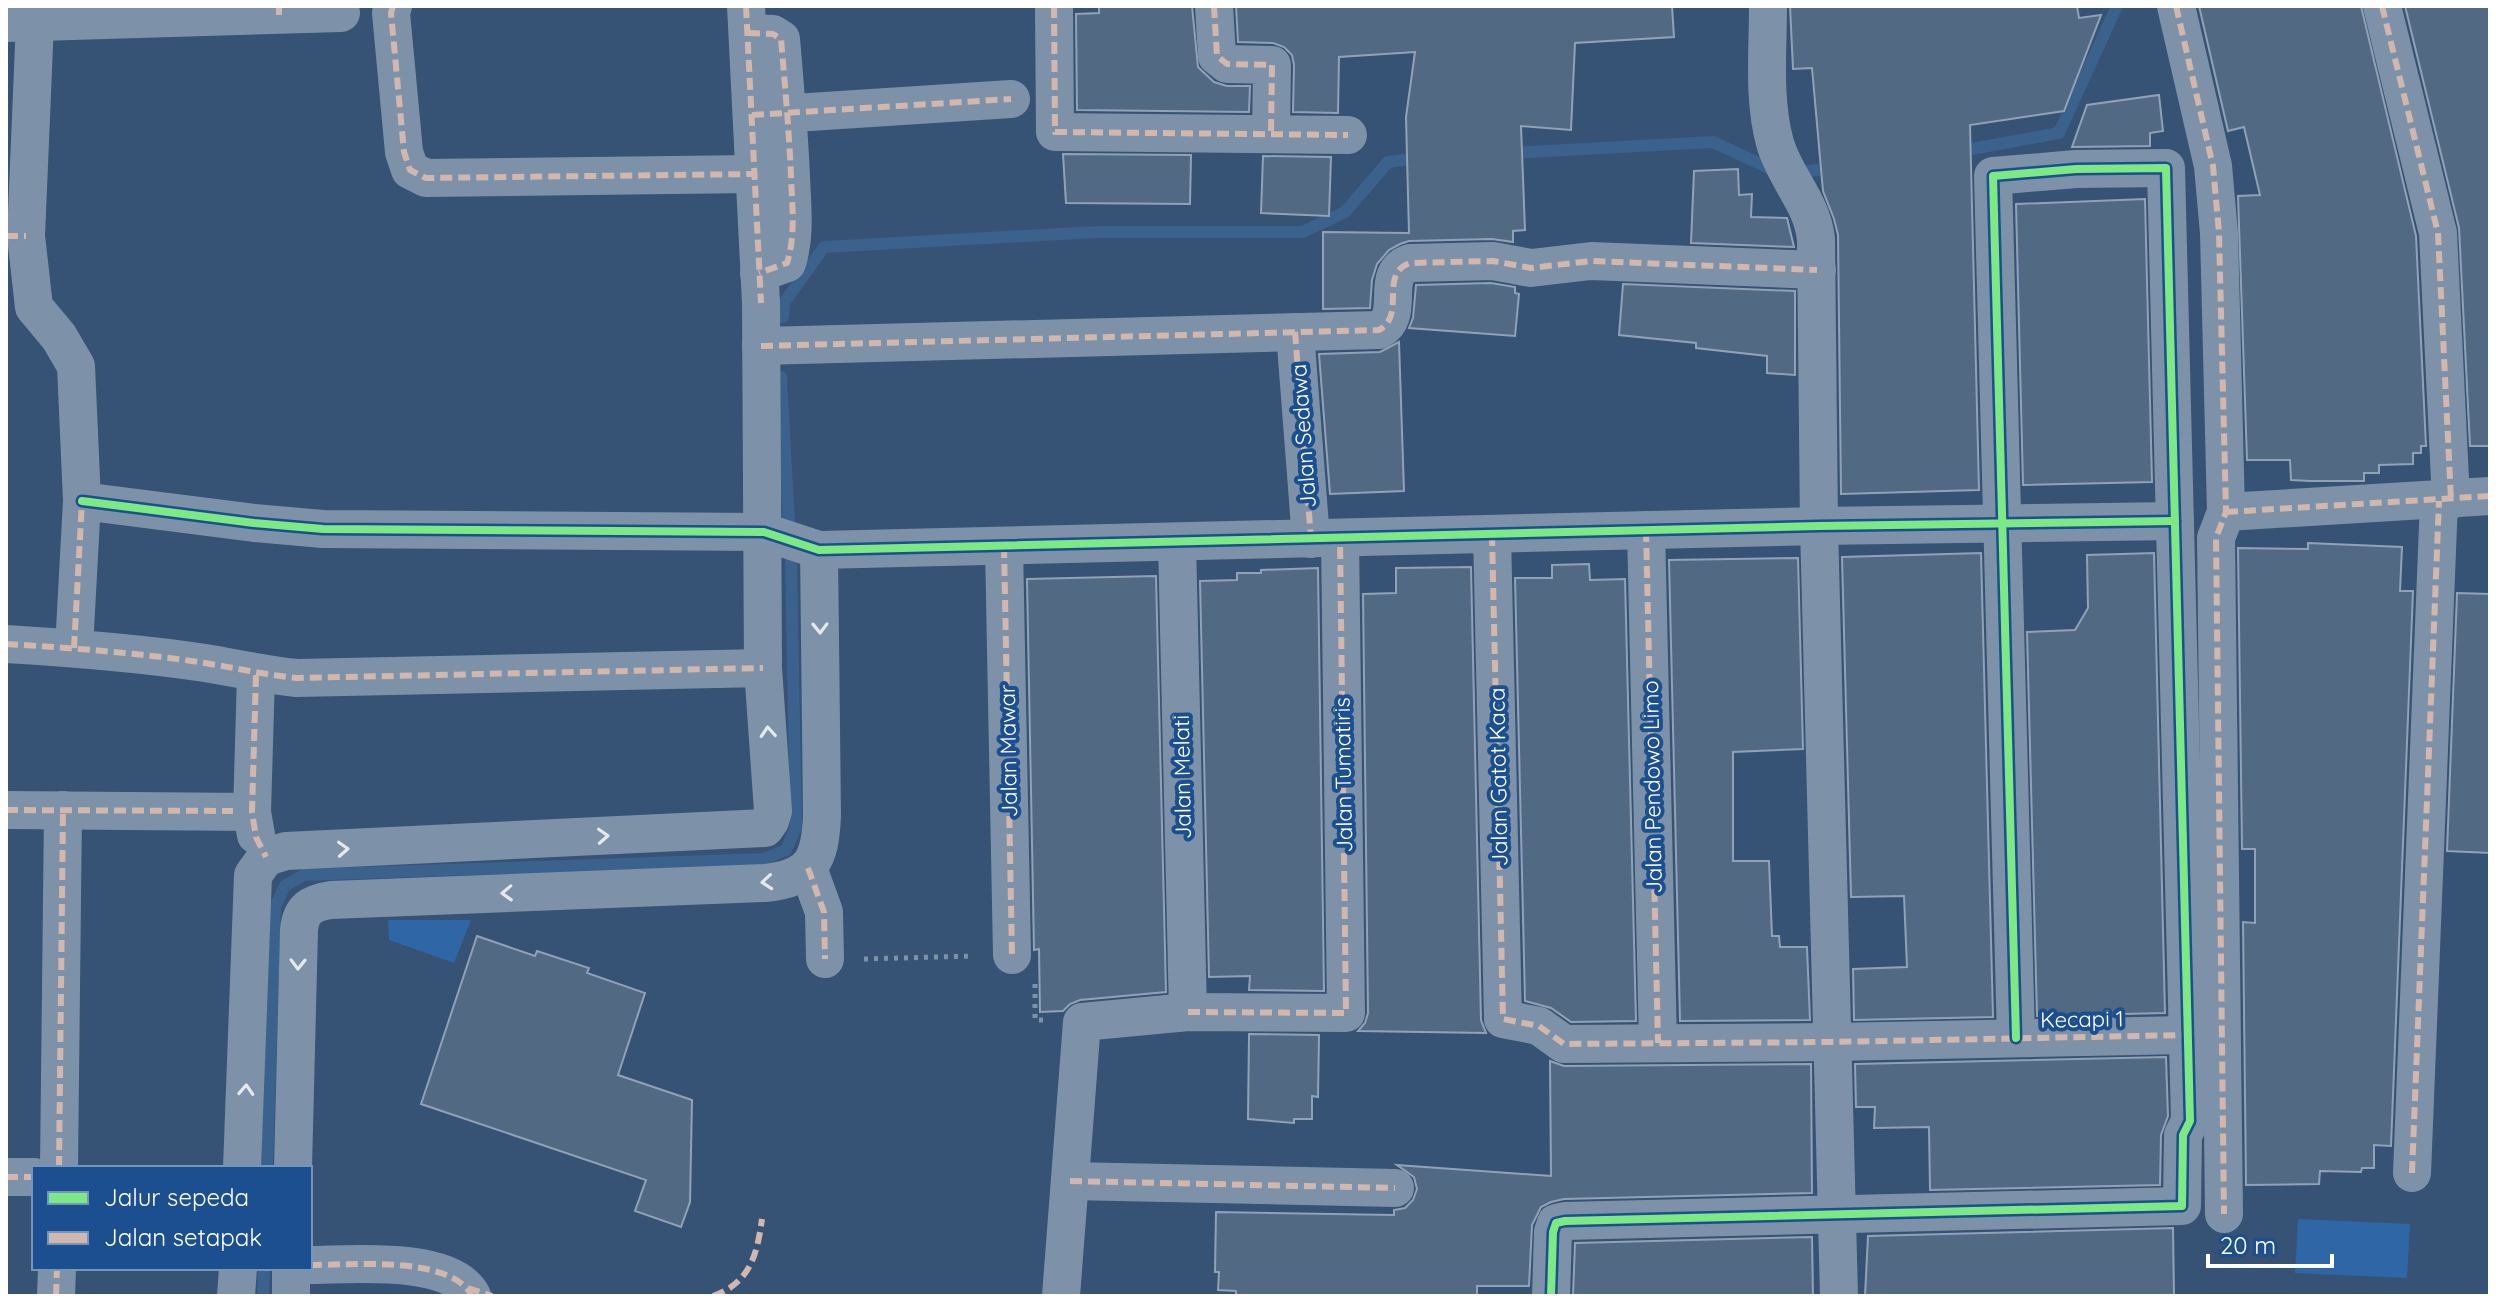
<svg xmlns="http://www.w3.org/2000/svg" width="2496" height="1302" viewBox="0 0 2496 1302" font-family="Quicksand,sans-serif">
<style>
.green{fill:#2f66a5}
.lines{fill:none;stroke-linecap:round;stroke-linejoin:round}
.stream{stroke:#3b618d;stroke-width:12}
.building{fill:#526984;stroke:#92a2b6;stroke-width:2}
.path{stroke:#7d92a8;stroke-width:5;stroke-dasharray:4 6;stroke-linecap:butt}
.minor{stroke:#7d92a8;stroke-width:38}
.quiet{stroke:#d1b7ad;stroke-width:6;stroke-dasharray:12 6;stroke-linecap:butt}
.cycleway-casing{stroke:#1b4f8f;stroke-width:13}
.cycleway{stroke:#7ce984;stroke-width:8}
.oneway{stroke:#e5e9ee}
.labels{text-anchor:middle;stroke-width:8;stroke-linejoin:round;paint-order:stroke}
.street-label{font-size:22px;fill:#fff;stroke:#1b4f8f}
</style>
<rect width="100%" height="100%" fill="#365274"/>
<g class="green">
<path d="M388,920H471L454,963L389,940Z"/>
<path d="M2298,1219L2410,1224L2407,1278L2295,1273Z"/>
</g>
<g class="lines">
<g class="stream">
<path d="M1955,152L2059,133L2117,6"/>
<path d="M1508,153L1713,142L1775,171"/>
<path d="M1793,173L1834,168"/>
<path d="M783,317L784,303L824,247L1097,232H1303L1345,212L1388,162L1422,158"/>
<path d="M267,1168L275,907L285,886L304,875L764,859L786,850L796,827L791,559L781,377"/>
<path d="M263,1296L264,1268"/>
</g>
</g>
<g class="building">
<path d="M1099,6H1192L1198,67L1214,82L1227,86H1250L1249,112L1077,110L1076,14L1099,13Z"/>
<path d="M1236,6H1672L1674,37L1575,43L1571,130L1521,126L1525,230L1513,231V242L1492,239L1409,241L1400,244L1389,250L1377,264L1372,280L1370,308L1323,309V232L1409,233L1406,117L1415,52L1339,57L1338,113L1293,112L1294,65L1292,55L1284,47L1273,43L1238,42Z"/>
<path d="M1790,6H2077L2079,18L2101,15L2064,111L1970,125L1979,490L1841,494L1838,235L1834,219L1823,191L1812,68L1793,69Z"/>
<path d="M2199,6H2361L2416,236L2426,446H2421V453H2413V464L2379,465V473H2364V481H2310L2291,480L2290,460H2247L2238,196L2260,195L2244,127L2228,131Z"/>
<path d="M2405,6H2490V446H2470L2459,228Z"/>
<path d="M2159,95L2163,131L2150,133V146L2072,147L2087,105Z"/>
<path d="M1063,154L1191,155L1190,204L1066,203Z"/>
<path d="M1263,156L1331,157L1329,216L1261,213Z"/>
<path d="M1738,169L1739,195L1752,194L1751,217L1787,218L1794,247L1691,243L1694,171Z"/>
<path d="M2145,199L2152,482L2023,485L2016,204Z"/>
<path d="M1491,283L1515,287V293L1519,294L1515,336L1409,328L1413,318L1416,285Z"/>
<path d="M1623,284L1795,291V375L1767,373V356L1696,348V343L1619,335Z"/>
<path d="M1399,342L1404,491L1330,494L1319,354L1380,352Z"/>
<path d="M2308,543L2402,547L2400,591H2413L2391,1146L2374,1145V1168H2362L2361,1172L2320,1171L2319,1184L2246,1185L2243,922L2255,923V849H2242L2238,548L2308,549Z"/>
<path d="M1981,553L1993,1017L1854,1020L1853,969L1907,967L1904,896L1851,897L1842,557Z"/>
<path d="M2154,553L2165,1013L2037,1016L2027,632L2075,630L2088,608L2087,555Z"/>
<path d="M1798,558L1803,749L1733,752V861H1769L1772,936H1779L1780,947H1807L1810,1020L1680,1021L1669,560Z"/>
<path d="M1589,564L1590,580L1625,579L1636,1021L1571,1022L1551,1008L1525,1001L1515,578H1552V565Z"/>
<path d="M1471,567L1481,1020L1486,1033L1358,1031L1365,1023L1368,1013L1363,594L1396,593V568Z"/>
<path d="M1318,568L1324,991L1249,990L1250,976L1209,977L1200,581L1237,580V573H1261V570Z"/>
<path d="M1156,576L1166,992L1080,1000L1070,1004L1063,1011L1040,1012L1039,949L1034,950L1027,579Z"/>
<path d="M2457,593L2490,594V853L2447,851Z"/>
<path d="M477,936L535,956L537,951L589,968L587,973L645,993L618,1075L692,1100L690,1202L681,1227L635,1211L646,1180L421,1104Z"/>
<path d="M1249,1034L1319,1035L1318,1097L1312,1096V1119H1294V1123L1248,1119Z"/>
<path d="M2166,1057L2168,1116L2161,1135L2160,1185L1930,1190L1929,1127L1874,1128L1875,1107H1856L1855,1064Z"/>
<path d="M1550,1061L1564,1066L1811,1064L1812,1193L1564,1199L1551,1202L1541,1207L1532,1225L1529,1286H1477V1296H1236V1291L1218,1290L1219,1272H1215L1216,1212L1394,1215V1210L1405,1208L1413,1200L1417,1189L1414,1177L1397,1165L1551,1176Z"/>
<path d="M2173,1228L2174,1296H1865L1868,1236Z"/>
<path d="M1812,1237L1813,1296H1573L1575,1243Z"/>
</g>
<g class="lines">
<g class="path">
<path d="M864,959L974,956"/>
<path d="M1035,984V1020H1045"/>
</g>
<g class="minor">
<path d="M393,6L391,13L404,152L410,170L426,178L754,174"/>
<path d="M1054,6L1055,132L1348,135"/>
<path d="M1214,6L1217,56L1227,64L1272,65L1271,133"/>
<path d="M1768,6C1768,51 1763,100 1775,143C1785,178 1812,202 1816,239L1819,526L1839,1296"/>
<path d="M2176,6L2213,166L2219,233L2226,512L2216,538L2224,1214"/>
<path d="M2382,6L2438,233L2451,500"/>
<path d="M35,22L26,236L34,307L59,337L76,366L82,501L74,648"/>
<path d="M6,23L341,13"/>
<path d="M748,33L773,34L781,39C785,85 789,131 791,176C792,206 796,235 787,263L759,273"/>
<path d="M763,115L1011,99"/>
<path d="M1295,332L1311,539"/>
<path d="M761,346L1379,330C1407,315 1378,274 1410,263L1493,261L1531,268L1591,261L1817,270"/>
<path d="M82,501L254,523L323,529L764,532L819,550L1819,526L2175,521"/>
<path d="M2226,512L2490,496"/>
<path d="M1646,530L1658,1043"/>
<path d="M1492,534L1503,1019L1539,1026L1564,1044L1832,1042L2188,1035"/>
<path d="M1177,542L1188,1012"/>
<path d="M1004,546L1012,955"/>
<path d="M6,644C73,648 139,653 205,663C236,668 266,675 297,678L763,668"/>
<path d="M6,810L252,812"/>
<path d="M256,835L252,812L256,675"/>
<path d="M808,868L824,912L825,959"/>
<path d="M59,1168L63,810"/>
<path d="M242,1168L253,875L266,857L286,851L765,828L770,821L773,811L763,668L761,303L746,6"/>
<path d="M293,1168L299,930C301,909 311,903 331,900L765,883C812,878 820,860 822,816L819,550"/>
<path d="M2412,1173L2439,501"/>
<path d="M6,1177H34"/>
<path d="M1070,1181L1395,1188"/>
<path d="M310,1265C350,1265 451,1255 472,1296"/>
<path d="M56,1296L57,1268"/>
<path d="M236,1296L238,1268"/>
<path d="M291,1296V1268"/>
<path d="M1061,1296L1082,1022L1188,1012L1346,1013L1340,538"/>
<path d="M1551,1296L1553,1232L1556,1223L1565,1221L2182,1206L2183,1135L2190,1121L2166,168L2076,169L1993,176L2016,1038"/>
</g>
<g class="quiet">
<path d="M279,6V15"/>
<path d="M393,6L391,13L404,152L410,170L426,178L754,174"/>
<path d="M746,6L761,303"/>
<path d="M1054,6L1055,132L1348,135"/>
<path d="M1214,6L1217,56L1227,64L1272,65L1271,133"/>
<path d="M2176,6L2213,166L2219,233L2226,512L2216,538L2224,1214"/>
<path d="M2382,6L2438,233L2451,500"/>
<path d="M748,33L773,34L781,39C785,85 789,131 791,176C792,206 796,235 787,263L759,273"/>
<path d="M752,115L1011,99"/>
<path d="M6,236H26"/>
<path d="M1295,332L1311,539"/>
<path d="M761,346L1379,330C1407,315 1378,274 1410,263L1493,261L1531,268L1591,261L1817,270"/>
<path d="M2226,512L2490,496"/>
<path d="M1646,530L1658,1043"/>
<path d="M1492,534L1503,1019L1539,1026L1564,1044L1832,1042L2188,1035"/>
<path d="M1004,546L1012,955"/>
<path d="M6,644C73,648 139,653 205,663C236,668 266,675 297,678L763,668"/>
<path d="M74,648L82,501"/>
<path d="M256,675L252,812L256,837L266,857"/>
<path d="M6,810L233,811"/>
<path d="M808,868L824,912L825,959"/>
<path d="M1188,1012L1346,1013L1340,538"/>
<path d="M59,1168L63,810"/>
<path d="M2412,1173L2439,501"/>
<path d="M6,1177H34"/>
<path d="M1070,1181L1395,1188"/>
<path d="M310,1265C350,1265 451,1255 472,1296"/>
<path d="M468,1288L492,1296"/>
<path d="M56,1296L57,1268"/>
<path d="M713,1296C750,1283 757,1255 762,1219"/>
</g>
<g class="cycleway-casing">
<g id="cycleway">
<path d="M82,501L254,523L323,529L764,532L819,550L1819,526L2175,521"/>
<path d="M1551,1296L1553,1232L1556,1223L1565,1221L2182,1206L2183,1135L2190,1121L2166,168L2076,169L1993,176L2016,1038"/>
</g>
</g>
<use href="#cycleway" class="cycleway"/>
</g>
<defs><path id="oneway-chevron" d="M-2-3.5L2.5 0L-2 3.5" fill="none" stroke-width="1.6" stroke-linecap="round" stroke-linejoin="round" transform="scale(2)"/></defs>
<g class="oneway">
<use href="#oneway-chevron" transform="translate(820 628) rotate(89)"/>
<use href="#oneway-chevron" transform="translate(768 732) rotate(-94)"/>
<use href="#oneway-chevron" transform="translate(603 836) rotate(-3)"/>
<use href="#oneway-chevron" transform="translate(343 849) rotate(-3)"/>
<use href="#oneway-chevron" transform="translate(767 882) rotate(175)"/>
<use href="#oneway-chevron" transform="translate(507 893) rotate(178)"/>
<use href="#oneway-chevron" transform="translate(298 964) rotate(91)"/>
<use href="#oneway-chevron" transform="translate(246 1090) rotate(-87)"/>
</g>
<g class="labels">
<g class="street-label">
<text transform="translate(1303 436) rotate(-94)" y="8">Jalan Sedawa</text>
<text transform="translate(1008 751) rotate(-91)" y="8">Jalan Mawar</text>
<text transform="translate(1343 775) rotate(-91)" y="8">Jalan Tumatiris</text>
<text transform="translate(1182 777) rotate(-91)" y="8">Jalan Melati</text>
<text transform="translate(1498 777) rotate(-91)" y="8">Jalan Gatot Kaca</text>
<text transform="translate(1652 787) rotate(-91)" y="8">Jalan Pendowo Limo</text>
<text transform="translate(2082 1019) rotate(-1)" y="8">Kecapi 1</text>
</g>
</g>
<rect width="2496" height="1302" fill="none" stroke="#ffffff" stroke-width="16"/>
<rect x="32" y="1166" width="280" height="104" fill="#1b4f8f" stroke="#7695bc" stroke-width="2"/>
<rect x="48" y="1192" width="40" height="12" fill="#7ce984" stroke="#7695bc" stroke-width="2"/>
<text x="104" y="1206" font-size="24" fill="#ffffff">Jalur sepeda</text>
<rect x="48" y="1232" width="40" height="12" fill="#d1b7ad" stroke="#7695bc" stroke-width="2"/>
<text x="104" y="1246" font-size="24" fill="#ffffff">Jalan setapak</text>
<path d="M2208 1254v12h124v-12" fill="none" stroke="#ffffff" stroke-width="4"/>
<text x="2220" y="1254" font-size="24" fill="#ffffff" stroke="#1b4f8f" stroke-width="6" paint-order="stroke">20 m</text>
</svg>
